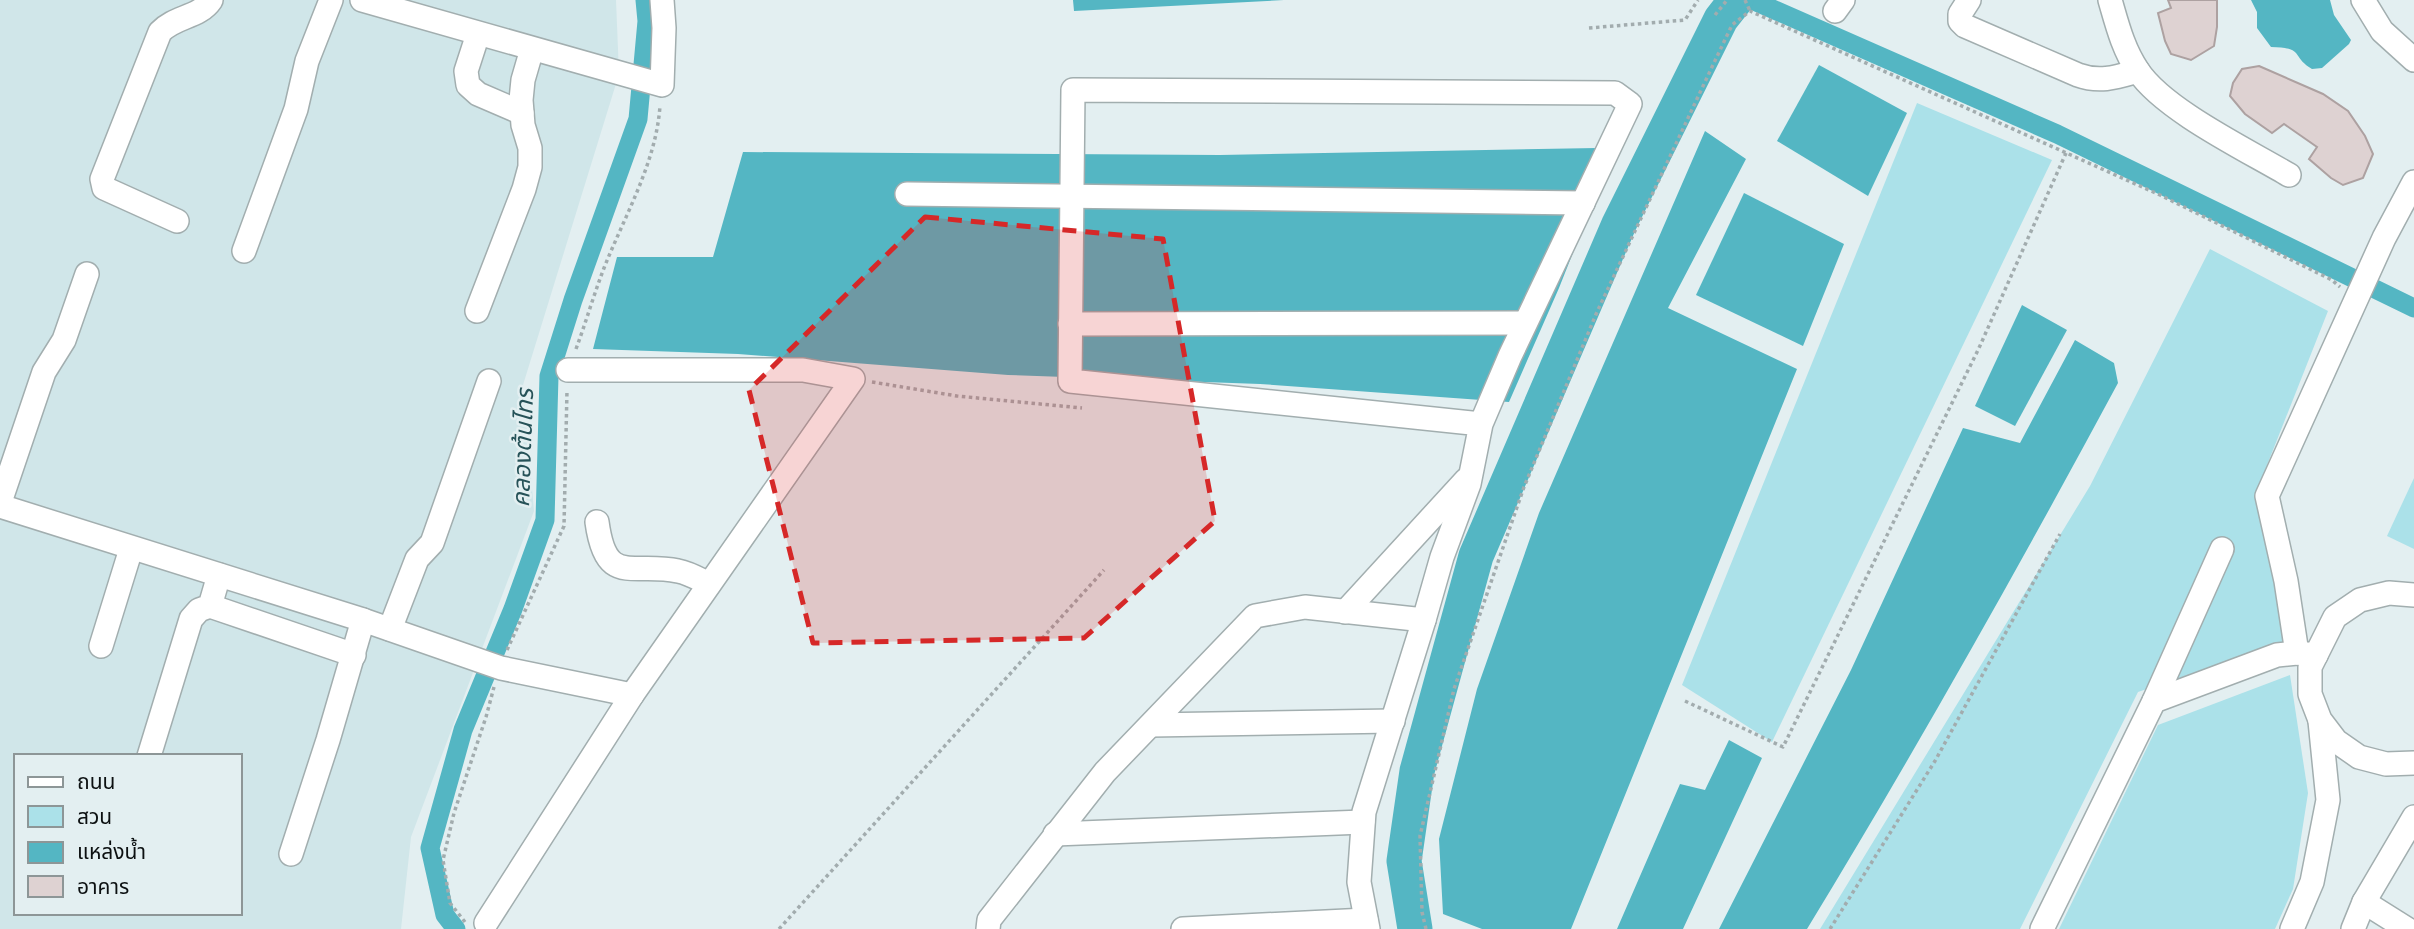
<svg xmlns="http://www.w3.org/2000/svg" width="2414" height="929" viewBox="0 0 2414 929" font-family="'DM Sans','Noto Sans Thai',sans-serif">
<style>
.built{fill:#d0e6e9;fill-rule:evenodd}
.green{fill:#abe1e9}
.water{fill:#54b6c3}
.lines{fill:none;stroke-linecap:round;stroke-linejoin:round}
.canal{stroke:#54b6c3;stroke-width:19}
.river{stroke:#54b6c3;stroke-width:35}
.building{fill:#ded2d2;stroke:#ada1a1;stroke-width:2}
.minor-casing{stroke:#a2aeaf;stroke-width:26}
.path{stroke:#a2acae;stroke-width:3.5;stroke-dasharray:3.5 3.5;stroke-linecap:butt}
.minor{stroke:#fff;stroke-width:23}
.marked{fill:#d62828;fill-opacity:0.2;stroke:#d62828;stroke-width:5;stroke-dasharray:14 9;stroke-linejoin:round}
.labels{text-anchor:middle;stroke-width:5;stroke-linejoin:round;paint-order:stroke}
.water-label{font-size:24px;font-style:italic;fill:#265258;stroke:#e3eff1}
</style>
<rect width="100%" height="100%" fill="#e3eff1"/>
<path class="built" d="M0,0H616L619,74L523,385L534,511L411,837L401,929H0ZM16,756H240V913H16Z"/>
<g class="green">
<path d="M1917,103L2052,160L1772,742L1682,685Z"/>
<path d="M2210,249L2328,311L2256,493L2288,641L2138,692L2020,929H1820L2090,486Z"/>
<path d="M2414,478V549L2387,536Z"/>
<path d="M2290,675L2308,793L2293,889L2275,929H2059L2158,725Z"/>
</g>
<g class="water">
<path d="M1073,0H1284L1074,11Z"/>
<path d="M2251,0H2330L2334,15L2351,40L2349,44L2322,68L2312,69C2290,56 2306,48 2271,47L2257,28V12Z"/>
<path d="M1819,65L1907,113L1868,196L1777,141Z"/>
<path d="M1705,131L1746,159L1668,308L1797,369L1571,929H1482L1443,914L1439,839L1477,689L1539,513Z"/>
<path d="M1597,148L1609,162L1559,288L1509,402L1260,384L1008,375L738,354L593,349L617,257H713L743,152L1220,155Z"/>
<path d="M1744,193L1844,244L1803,346L1696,295Z"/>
<path d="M2022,305L2067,330L2015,426L1975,406Z"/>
<path d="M2075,340L2114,363L2118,383C2019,567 1916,750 1807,929H1719L1851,670L1963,428L2020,443Z"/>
<path d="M1729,740L1762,758L1683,929H1617L1680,784L1705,790Z"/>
</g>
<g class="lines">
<g class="canal">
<path d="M1752,0L2057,134L2414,308"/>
<path d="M456,929L445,915L430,848L463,730L513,609L545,520L549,376L573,300L638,119L647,21L645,0"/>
</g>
<path class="river" d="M1415,929L1404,861L1417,771L1476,556L1619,224L1721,19L1736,0"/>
</g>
<g class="building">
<path d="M2168,0H2217V27L2214,46L2191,60L2171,54L2165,41L2158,13L2171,8Z"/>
<path d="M2259,66L2323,94L2348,111L2365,136L2373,154L2363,178L2343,185L2331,178L2309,159L2317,147L2284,124L2272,133L2245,114L2230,96L2233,83L2242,69Z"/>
</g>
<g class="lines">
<g class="minor-casing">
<g id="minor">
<path d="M362,0L662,85L664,28L662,0"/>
<path d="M1969,0L1960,14V21L1965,26L2078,75C2100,83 2117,77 2138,71"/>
<path d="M2110,0C2117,24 2123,49 2138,71C2164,110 2247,150 2289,175"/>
<path d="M2363,0L2382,31L2414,60"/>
<path d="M1835,11L1843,0"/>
<path d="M478,34L466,71L468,85L478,94L522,113"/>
<path d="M907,194L1583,203"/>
<path d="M177,221L104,188L102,179L160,32C175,16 199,18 211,0"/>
<path d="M244,251L296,109L307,61L331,0"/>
<path d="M477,311L524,189L530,167V148L523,125L521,100L523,80L532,49"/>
<path d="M1070,324L1525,323"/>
<path d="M0,502L44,372L64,340L87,274"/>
<path d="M0,506L363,620L501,668L632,695"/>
<path d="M597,522C606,588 632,561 678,571C689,573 699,579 709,584"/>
<path d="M2414,595L2389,593L2360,600L2335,617L2310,667V694L2320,720L2336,741L2359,757L2386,764L2414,763"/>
<path d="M210,606L354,655"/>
<path d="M1345,612L1466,480"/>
<path d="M390,629L417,559L432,543L489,381"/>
<path d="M101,646L131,549"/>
<path d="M2297,653L2286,581L2267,496L2384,238L2414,182"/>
<path d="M2154,701L2222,549"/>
<path d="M1151,725L1393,721"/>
<path d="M149,756L191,619L199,610L210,606L219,575"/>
<path d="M1055,834L1363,822"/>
<path d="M291,854L328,740L363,620"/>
<path d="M2364,902L2407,929"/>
<path d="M486,923L632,695L853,379L803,370H568"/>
<path d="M988,929L989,920L1105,772L1255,616L1305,607L1424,620L1442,557L1469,484L1481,424L1510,356L1630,104L1615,93L1073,90L1070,381L1481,424"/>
<path d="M1183,929L1366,920"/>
<path d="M1368,929L1359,882L1364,812L1424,620"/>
<path d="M2042,929L2154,701L2277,655L2297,653L2316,655"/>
<path d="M2292,929L2312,882L2328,800L2320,721"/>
<path d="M2353,929L2364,902L2414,817"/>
</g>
</g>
<g class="path">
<path d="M1745,0L1750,11"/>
<path d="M1715,15L1727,0"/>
<path d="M1589,28L1685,20L1698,0"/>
<path d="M576,349C586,322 594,294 604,268C625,215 656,163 660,106"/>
<path d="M872,382L957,396L1082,408"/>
<path d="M507,650L564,526L567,390"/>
<path d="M1685,701L1783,747L1979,348L2066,153"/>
<path d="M465,922L450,903L443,860L454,813L486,717L494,687"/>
<path d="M779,929L1104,570"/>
<path d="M1426,929L1422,912L1420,836L1454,689L1524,487L1597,312L1712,67L1732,25L1750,11L2160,195L2332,280L2340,287"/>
<path d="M1830,929L1935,761L2060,534"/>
</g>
<use href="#minor" class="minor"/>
</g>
<path class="marked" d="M925,217L1163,239L1215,521L1084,638L813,643L749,390Z"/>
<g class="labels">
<g class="water-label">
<text transform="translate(523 448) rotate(-88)" y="8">คลองต้นไทร</text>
</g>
</g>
<rect x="14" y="754" width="228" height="161" fill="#e3eff1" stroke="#8d9697" stroke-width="2"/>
<rect x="28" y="777" width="35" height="10" fill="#ffffff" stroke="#8d9697" stroke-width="2"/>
<text x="77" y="789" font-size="21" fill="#0c1011">ถนน</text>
<rect x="28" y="806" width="35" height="21" fill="#abe1e9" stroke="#8d9697" stroke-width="2"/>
<text x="77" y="824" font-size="21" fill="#0c1011">สวน</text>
<rect x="28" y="842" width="35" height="21" fill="#54b6c3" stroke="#8d9697" stroke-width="2"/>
<text x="77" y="859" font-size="21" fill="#0c1011">แหล่งน้ำ</text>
<rect x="28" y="876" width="35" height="21" fill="#ded2d2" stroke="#8d9697" stroke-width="2"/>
<text x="77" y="894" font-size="21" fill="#0c1011">อาคาร</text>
</svg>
